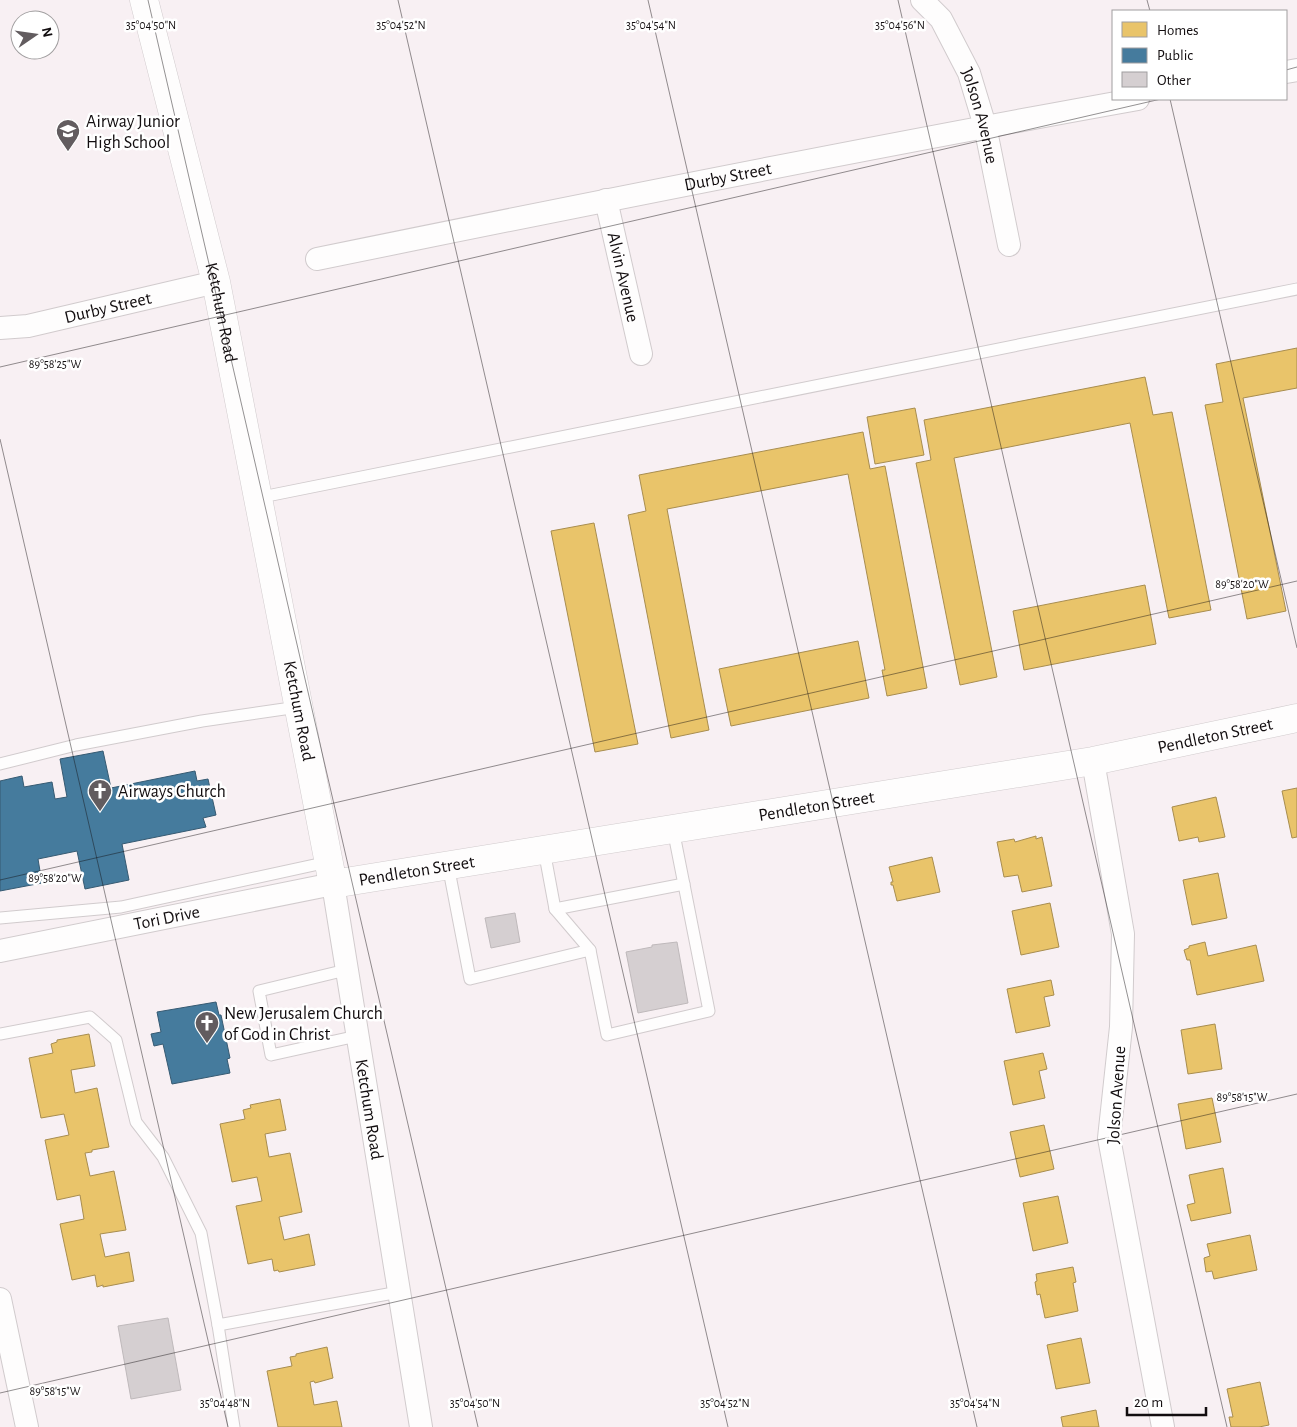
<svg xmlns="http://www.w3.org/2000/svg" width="1297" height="1427" viewBox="0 0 1297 1427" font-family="'Alegreya Sans',sans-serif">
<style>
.homes{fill:#e9c46a;stroke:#a88d4f}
.public{fill:#457b9d;stroke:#365a72}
.building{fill:#d5cfd1;stroke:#bfb9bb}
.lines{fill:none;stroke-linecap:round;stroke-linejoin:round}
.service-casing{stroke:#d1cbcd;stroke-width:13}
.minor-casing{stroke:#d1cbcd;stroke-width:24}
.secondary-casing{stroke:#d1cbcd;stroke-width:29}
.service{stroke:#fefdfd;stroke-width:11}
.minor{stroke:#fefdfd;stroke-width:22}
.secondary{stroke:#fefdfd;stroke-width:28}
.ticks{fill:none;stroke:#120d0f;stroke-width:1;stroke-opacity:0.45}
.labels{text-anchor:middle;stroke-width:5;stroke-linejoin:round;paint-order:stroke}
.street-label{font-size:18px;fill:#120d0f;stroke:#fff}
.poi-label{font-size:18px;fill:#120d0f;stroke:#fff;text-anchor:start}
.ticks-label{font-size:12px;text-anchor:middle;fill:#120d0f;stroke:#fff;stroke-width:5;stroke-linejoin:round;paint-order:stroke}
</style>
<rect width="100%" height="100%" fill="#f8f0f3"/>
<g class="homes">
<path d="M1297,348V388L1243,398L1286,611L1247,619L1205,405L1223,402L1216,364Z"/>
<path d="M1145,377L1153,415L1172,412L1211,610L1169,618L1130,423L954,458L997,677L960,685L916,463L931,460L924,420Z"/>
<path d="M915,408L924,455L875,464L867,417Z"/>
<path d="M863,432L870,469L885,466L927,688L887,696L882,670H885L848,474L667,509L709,730L671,738L628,515L646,511L639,475Z"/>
<path d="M594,523L638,744L595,752L551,531Z"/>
<path d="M1145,585L1156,644L1024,670L1013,611Z"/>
<path d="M858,641L869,698L731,726L719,669Z"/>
<path d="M1297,788V837L1292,838L1282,791Z"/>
<path d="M1216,797L1225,837L1199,842L1198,837L1179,841L1172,807Z"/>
<path d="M1036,836V839L1042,837L1052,886L1022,892L1018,875L1004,877L997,842L1014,839L1015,842Z"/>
<path d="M932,857L940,892L897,901L893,885H891V882H893L889,867Z"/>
<path d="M1218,873L1227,918L1192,925L1183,880Z"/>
<path d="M1050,903L1059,947L1021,955L1012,911Z"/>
<path d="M1205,942L1208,956L1256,945L1264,981L1197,995L1190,960H1187L1184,950L1189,948V946Z"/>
<path d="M1051,980L1054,995L1044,997L1050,1026L1016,1033L1007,989Z"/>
<path d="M1215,1024L1222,1069L1188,1074L1181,1030Z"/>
<path d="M89,1034L95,1066L71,1070L75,1093L97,1088L109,1147L92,1150V1152L85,1153L90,1176L114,1171L126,1230L100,1234L105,1257L129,1252L134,1281L103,1287V1285L97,1287L95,1275L72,1280L60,1224L84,1219L80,1195L57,1200L45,1140L69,1135L64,1114L41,1118L29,1058L53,1053L51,1044L57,1042V1040Z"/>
<path d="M1043,1053L1047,1069L1039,1071L1045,1098L1013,1105L1004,1061Z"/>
<path d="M1212,1098L1221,1142L1186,1149L1178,1104Z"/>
<path d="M280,1099L286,1130L265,1134L269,1157L290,1153L302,1212L279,1217L284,1240L309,1234L315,1265L279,1272L278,1270L274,1271L272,1259L248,1264L236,1206L262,1201L257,1177L232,1182L220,1124L245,1119L243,1110L251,1108L250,1105Z"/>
<path d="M1044,1125L1054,1169L1020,1177L1010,1132Z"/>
<path d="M1223,1168L1231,1213L1191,1221L1187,1205L1195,1203L1189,1175Z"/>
<path d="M1058,1196L1068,1243L1033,1251L1023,1203Z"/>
<path d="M1250,1235L1257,1270L1214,1279L1212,1271L1206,1272L1204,1258L1210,1256L1207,1244Z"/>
<path d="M1073,1267L1076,1282L1073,1283L1078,1311L1045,1318L1040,1294L1037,1295L1035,1282L1037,1281L1036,1274Z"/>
<path d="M1081,1338L1090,1383L1056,1389L1047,1345Z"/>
<path d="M327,1347L333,1378L315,1383L314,1381L310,1382L314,1405L337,1401L342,1427H278L267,1371L292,1366L290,1357L296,1356V1354Z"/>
<path d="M1260,1382L1269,1425L1259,1427H1231L1229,1417H1233L1227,1389Z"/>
<path d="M1096,1410L1099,1427H1063L1061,1417Z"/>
</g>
<g class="public">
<path d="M103,751L111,788L195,771L197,781L208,779L216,815L203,818L206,827L122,844L129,880L85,889L77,851L38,859L42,883L0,891V781L22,776L24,787L52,782L55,799L67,797L60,759Z"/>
<path d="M216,1002L219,1015H221L230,1058L227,1059L230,1073L172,1084L163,1044L154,1046L151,1034L161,1032L157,1012Z"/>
</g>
<g class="building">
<path d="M515,913L520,942L491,948L485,918Z"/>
<path d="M677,942L688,1003L638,1013L626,952L652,947V945Z"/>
<path d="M168,1318L181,1390L131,1399L118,1326Z"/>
</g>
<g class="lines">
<g class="service-casing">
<g id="service">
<path d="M257,498L1297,289"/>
<path d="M0,764L76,745L202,721L298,707"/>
<path d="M544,850L555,909L590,950"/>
<path d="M448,865L470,979L590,950L607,1035L709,1011L673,829"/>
<path d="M555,909L684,884"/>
<path d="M0,918L121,907L328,862"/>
<path d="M346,970L259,991L271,1055L357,1036"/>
<path d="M0,1034L90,1017L116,1040L136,1122L163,1157L201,1233L218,1325L399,1292"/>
<path d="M218,1325L234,1427"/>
</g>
</g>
<g class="minor-casing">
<g id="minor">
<path id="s1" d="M922,0L941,19L969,73L985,126L1009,245"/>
<path d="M1286,72L1297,70"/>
<path id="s2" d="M606,200L641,354"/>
<path id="s3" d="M317,259C591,203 864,148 1138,99"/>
<path id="s4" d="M0,328L28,326L216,282"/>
<path d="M1093,761L1123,934L1121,1027L1109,1138L1163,1427"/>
<path id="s5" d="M0,951L333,884L421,1427"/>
<path d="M0,1299L27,1427"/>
</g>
</g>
<g class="secondary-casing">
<g id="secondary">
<path id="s6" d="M144,0L216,282L333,884L1093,761L1297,718"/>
</g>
</g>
<use href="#service" class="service"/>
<use href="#minor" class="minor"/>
<use href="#secondary" class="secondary"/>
</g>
<path class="ticks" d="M148,0L478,1427M398,0L728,1427M648,0L977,1427M898,0L1227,1427M1147,0L1150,11M1286,70L1297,67M1170,99L1297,648M0,367L1161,99M0,439L228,1427M0,880L1297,581M0,1393L1297,1094"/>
<defs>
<g id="school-pin" transform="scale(1.25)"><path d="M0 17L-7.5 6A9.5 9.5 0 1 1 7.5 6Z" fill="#625c5f" stroke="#fff"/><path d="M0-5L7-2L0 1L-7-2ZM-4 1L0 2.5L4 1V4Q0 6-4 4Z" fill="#fff"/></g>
<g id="church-pin" transform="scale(1.25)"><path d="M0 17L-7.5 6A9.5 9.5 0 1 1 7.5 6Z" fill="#625c5f" stroke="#fff"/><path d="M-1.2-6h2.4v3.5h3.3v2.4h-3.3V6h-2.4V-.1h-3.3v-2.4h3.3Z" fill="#fff"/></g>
</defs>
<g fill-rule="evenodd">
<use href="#school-pin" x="68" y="131"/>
<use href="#church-pin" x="100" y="791"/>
<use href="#church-pin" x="207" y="1023"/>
</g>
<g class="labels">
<g class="street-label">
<text dy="6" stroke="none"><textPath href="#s1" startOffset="132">Jolson Avenue</textPath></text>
<text dy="6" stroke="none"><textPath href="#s3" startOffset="419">Durby Street</textPath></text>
<text dy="6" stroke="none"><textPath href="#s2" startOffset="79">Alvin Avenue</textPath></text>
<text dy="6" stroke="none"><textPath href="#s4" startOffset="110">Durby Street</textPath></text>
<text dy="6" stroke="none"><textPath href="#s6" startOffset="322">Ketchum Road</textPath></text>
<text dy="6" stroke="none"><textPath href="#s6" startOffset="728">Ketchum Road</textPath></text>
<text dy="6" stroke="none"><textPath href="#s6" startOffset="1799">Pendleton Street</textPath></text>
<text dy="6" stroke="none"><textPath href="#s6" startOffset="1394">Pendleton Street</textPath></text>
<text dy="6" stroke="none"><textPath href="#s6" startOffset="989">Pendleton Street</textPath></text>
<text dy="6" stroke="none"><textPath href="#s5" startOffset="170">Tori Drive</textPath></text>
<text transform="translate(1116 1095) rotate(-86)" y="6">Jolson Avenue</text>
<text dy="6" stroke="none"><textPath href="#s5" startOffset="568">Ketchum Road</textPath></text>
</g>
<g class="poi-label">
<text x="86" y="127">Airway Junior<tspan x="86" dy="21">High School</tspan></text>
<text x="118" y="797">Airways Church</text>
<text x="224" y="1019">New Jerusalem Church<tspan x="224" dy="21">of God in Christ</tspan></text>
</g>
</g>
<g class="ticks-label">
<text x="151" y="29">35°04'50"N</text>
<text x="401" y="29">35°04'52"N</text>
<text x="651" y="29">35°04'54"N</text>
<text x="900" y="29">35°04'56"N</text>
<text x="55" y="368">89°58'25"W</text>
<text x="1242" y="588">89°58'20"W</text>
<text x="55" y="882">89°58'20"W</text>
<text x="1242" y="1101">89°58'15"W</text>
<text x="55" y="1395">89°58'15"W</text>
<text x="225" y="1407">35°04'48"N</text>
<text x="475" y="1407">35°04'50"N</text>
<text x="725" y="1407">35°04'52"N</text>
<text x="975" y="1407">35°04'54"N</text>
</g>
<rect x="1112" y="10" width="175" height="90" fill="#ffffff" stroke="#a09e9f"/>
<rect x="1122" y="22" width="25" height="15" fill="#e9c46a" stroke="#a09e9f"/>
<text x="1157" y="35" font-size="15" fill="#120d0f">Homes</text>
<rect x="1122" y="48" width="25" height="15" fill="#457b9d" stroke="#a09e9f"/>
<text x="1157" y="60" font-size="15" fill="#120d0f">Public</text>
<rect x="1122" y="72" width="25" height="15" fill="#d5cfd1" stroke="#a09e9f"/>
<text x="1157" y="85" font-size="15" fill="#120d0f">Other</text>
<g transform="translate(35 35) rotate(77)"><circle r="24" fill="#ffffff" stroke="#a09e9f"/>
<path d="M0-4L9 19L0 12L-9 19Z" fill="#625c5f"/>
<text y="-8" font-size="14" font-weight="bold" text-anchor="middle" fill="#120d0f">N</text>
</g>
<path d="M1127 1407v8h79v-8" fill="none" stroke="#120d0f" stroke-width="2.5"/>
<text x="1134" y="1407" font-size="15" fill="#120d0f" stroke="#ffffff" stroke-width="4" paint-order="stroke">20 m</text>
</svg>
